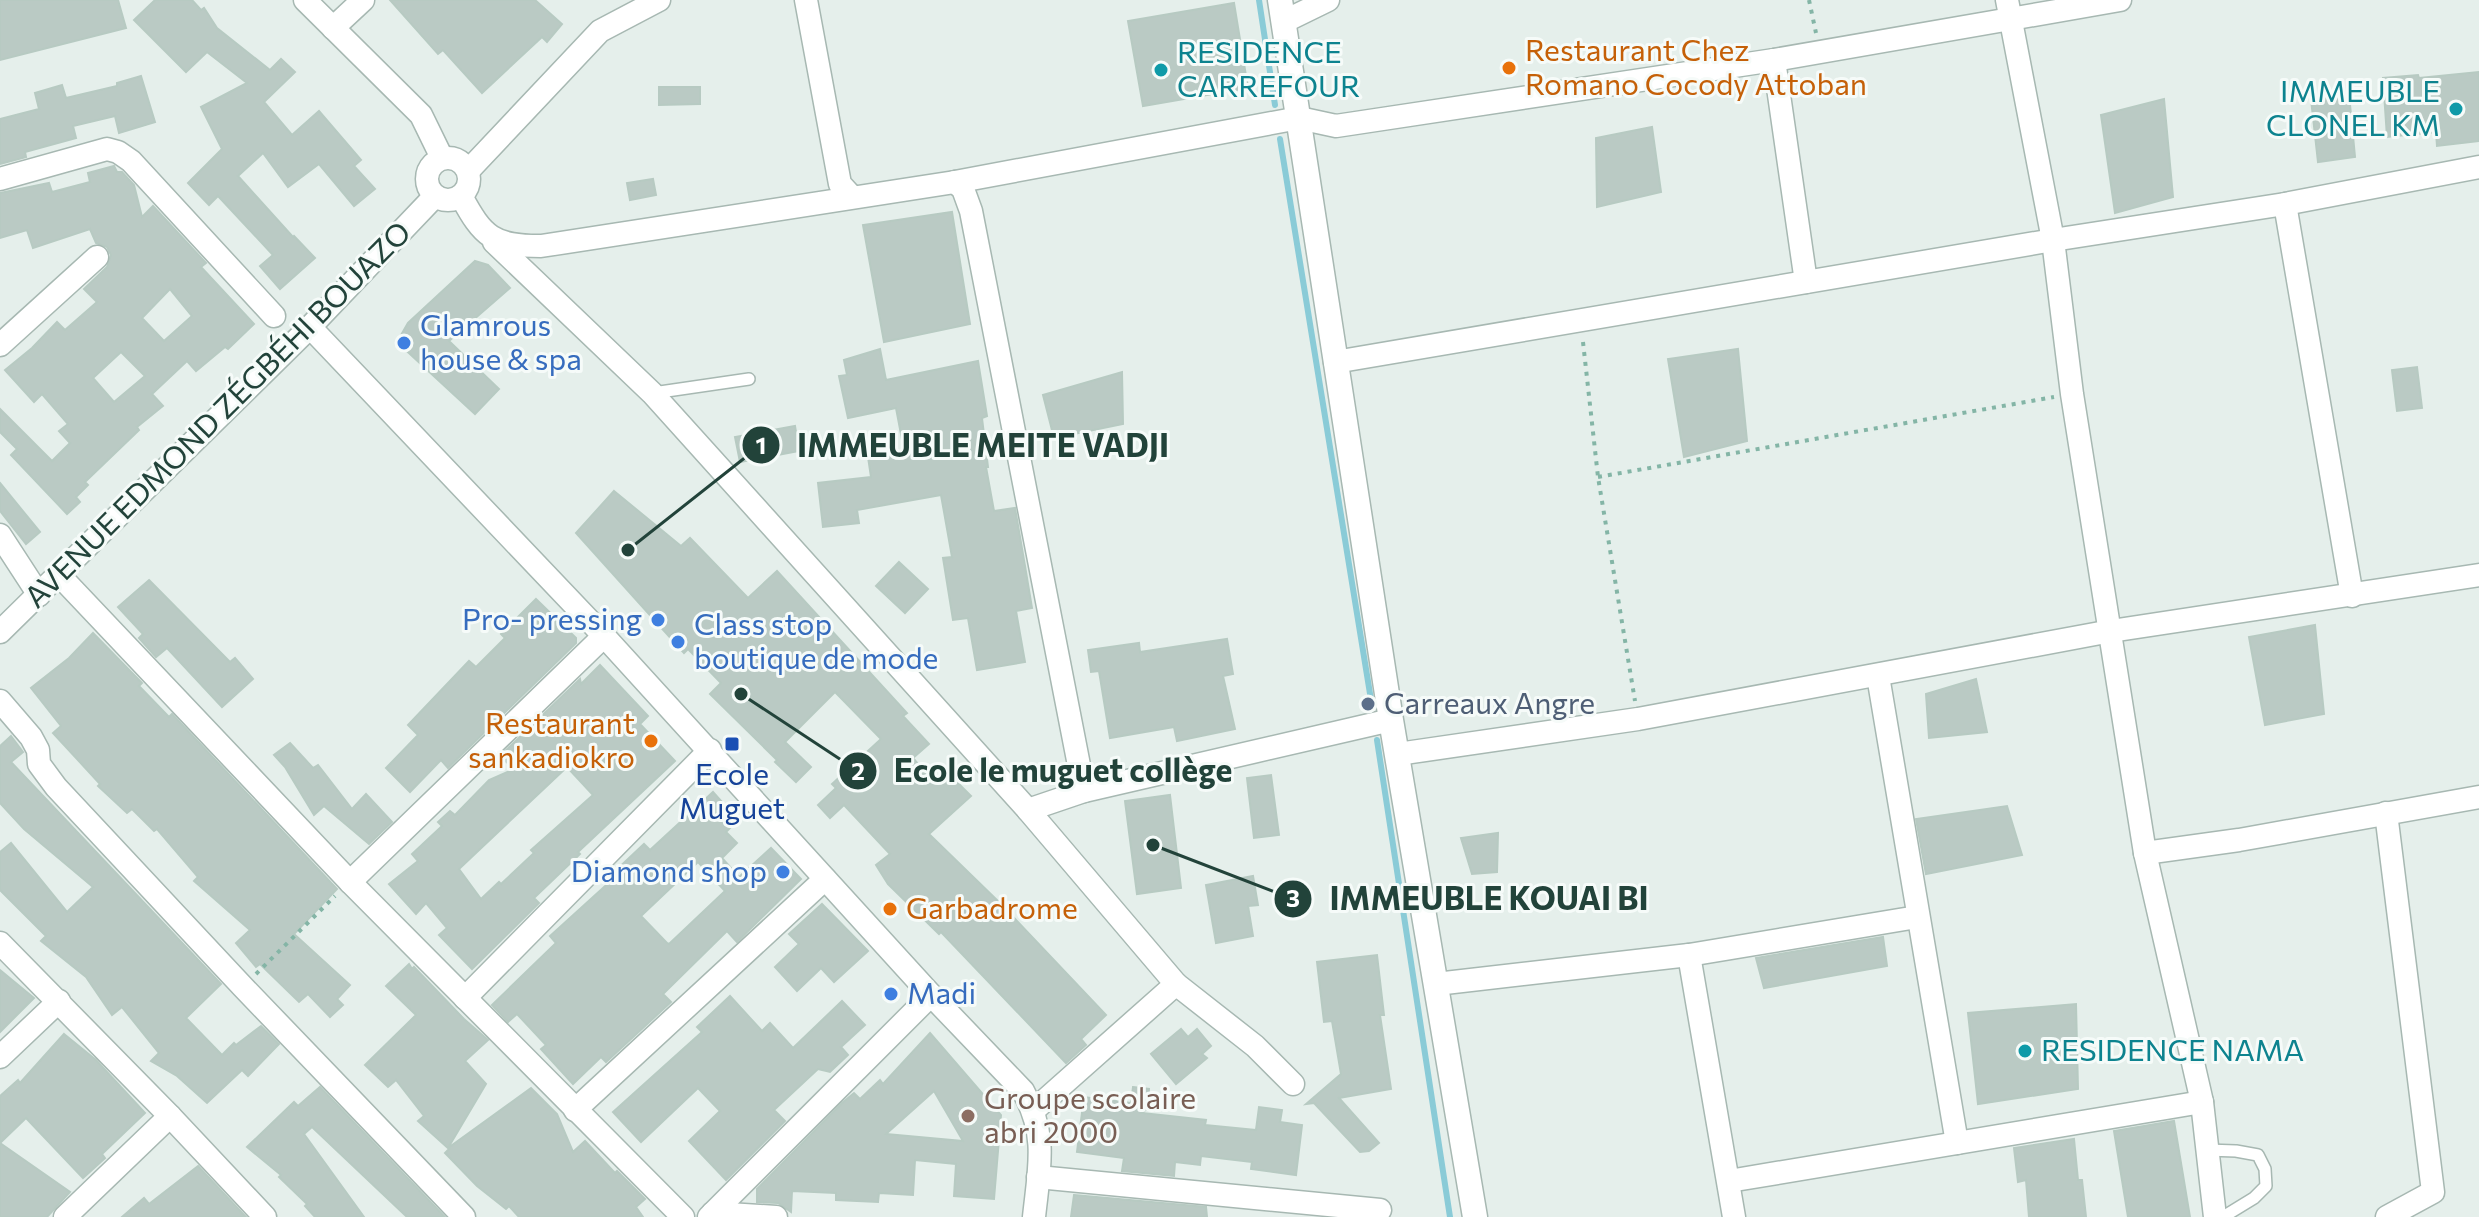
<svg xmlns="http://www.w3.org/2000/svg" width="2479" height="1217" viewBox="0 0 2479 1217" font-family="Commissioner,sans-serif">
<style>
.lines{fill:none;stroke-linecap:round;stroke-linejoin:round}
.stream{stroke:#8acbd7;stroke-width:6}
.building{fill:#bacac4;stroke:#b7cac2;stroke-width:2;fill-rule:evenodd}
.service-casing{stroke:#a7b8b2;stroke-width:14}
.minor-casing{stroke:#a7b8b2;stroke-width:25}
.tertiary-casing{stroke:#a7b8b2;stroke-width:27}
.path{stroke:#84b5a6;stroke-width:4;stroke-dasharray:4 6;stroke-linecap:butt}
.service{stroke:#fff;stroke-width:11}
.minor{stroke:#fff;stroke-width:22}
.tertiary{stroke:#fff;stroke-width:24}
.food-dot{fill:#e8710a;stroke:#f6fbf9;stroke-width:3}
.culture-dot{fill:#0f9aa8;stroke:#f6fbf9;stroke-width:3}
.shop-dot{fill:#3f7fe0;stroke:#f6fbf9;stroke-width:3}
.service-dot{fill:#5c6f8a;stroke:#f6fbf9;stroke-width:3}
.transit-dot{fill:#1a4fb4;stroke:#f6fbf9;stroke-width:3}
.education-dot{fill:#8d6e63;stroke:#f6fbf9;stroke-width:3}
.labels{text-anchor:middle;stroke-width:6;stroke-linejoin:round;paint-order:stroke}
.food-label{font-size:30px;fill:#c56008;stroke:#f6fbf9;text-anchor:start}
.culture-label{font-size:30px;fill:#0d838f;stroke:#f6fbf9;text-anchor:start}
.shop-label{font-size:30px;fill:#366cbe;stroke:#f6fbf9;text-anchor:start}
.street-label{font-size:30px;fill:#22433a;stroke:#f6fbf9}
.service-label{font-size:30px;fill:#4e5e75;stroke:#f6fbf9;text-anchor:start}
.transit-label{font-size:30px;fill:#164399;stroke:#f6fbf9}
.education-label{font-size:30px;fill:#785e54;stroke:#f6fbf9;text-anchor:start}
.leader{fill:none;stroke:#22433a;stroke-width:3}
.callout-dot{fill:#22433a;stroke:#f6fbf9;stroke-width:3}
.mark-label{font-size:24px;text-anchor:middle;font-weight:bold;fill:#fff}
.callout-label{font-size:32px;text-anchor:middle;font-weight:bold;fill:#22433a;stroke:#f6fbf9;stroke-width:6;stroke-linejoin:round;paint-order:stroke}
</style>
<rect width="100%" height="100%" fill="#e5efeb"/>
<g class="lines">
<g class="stream">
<path d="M1259,0L1275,105"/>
<path d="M1280,139L1372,706"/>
<path d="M1377,740L1450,1217"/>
</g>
</g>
<g class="building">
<path d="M0,0H118L126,28L0,60Z"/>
<path d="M155,0H192L201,10L204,8L217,28L270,70L281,59L295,72L264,102L292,135L319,111L361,160L354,166L375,189L354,206L319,164L288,187L263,153L238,176L293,237L294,236L315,258L280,289L260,266L273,255L218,196L209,205L188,183L222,149L201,107L247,83L207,52L186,72L134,20Z"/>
<path d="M390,0H535L562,24L547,42L542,37L482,93L443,50L438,54Z"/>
<path d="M1234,3L1248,88L1143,106L1128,21Z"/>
<path d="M2479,72V141L2437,146L2436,132L2387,137L2383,78L2418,75L2419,78Z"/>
<path d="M141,76L155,122L119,133L115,116L73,126L76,138L25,152L26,157L0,164V119L39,109L35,93L62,85L66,98L117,86V83Z"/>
<path d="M659,87H700V104L659,105Z"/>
<path d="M2349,94L2355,157L2318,162L2311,99Z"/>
<path d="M2164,99L2173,197L2115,213L2101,115Z"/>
<path d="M1652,127L1661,192L1597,207L1596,138Z"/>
<path d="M114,166L117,172H122L134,185L142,217L153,206L206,263L201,267L254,324L228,349L225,347L196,371L187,361L152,394L163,406L137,427L139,430L85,482L88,485L76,497L80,502L67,514L11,455L17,449L0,432V409L52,461L70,443L59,431L68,424L42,394L34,402L5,370L32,348L57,322L65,330L97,302L84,289L107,267L111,255L107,247L96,243L90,229L33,248L27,230L0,238V193L49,183L52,192L90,182L88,173ZM170,289L192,316L164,341L142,318ZM121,352L145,376L114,402L93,378Z"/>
<path d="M653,179L656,195L630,200L627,183Z"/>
<path d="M952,212L970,324L884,342L863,225Z"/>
<path d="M475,261L488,265L510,288L449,341L499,389L475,414L397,342L408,323Z"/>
<path d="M880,349L886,380L978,361L987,416L982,418L988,467H986L994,511L1015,508L1025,566L1032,608L1016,611L1025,662L977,670L968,618L953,620L943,558L952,557L941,495L857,510L859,523L823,527L818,483L871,477L868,457L904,450L896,408L848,418L839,376L847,375L844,360Z"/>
<path d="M1738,349L1747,441L1684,457L1668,359Z"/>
<path d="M2417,367L2422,408L2397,411L2392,370Z"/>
<path d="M1122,372L1123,424L1054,438L1043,395Z"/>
<path d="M795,426L799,451L740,462L735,437Z"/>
<path d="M0,483L40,532L26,544L0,511Z"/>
<path d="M614,491L681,546L690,538L748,598L777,571L907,713L903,716L929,744L913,758L934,783L947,772L971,796L929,834L1001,904L1106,1015L1081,1039L1086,1045L1066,1063L941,932L939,934L888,884L876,865L890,854L844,805L830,818L818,805L836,788L832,784L881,739L835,692L785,742L811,767L796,782L775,762L777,760L710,694L721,683L688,649L684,653L576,533Z"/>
<path d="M899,562L928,589L905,613L876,586Z"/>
<path d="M149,580L230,662L235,658L253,679L222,707L167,648L156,657L139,638L143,634L118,607Z"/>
<path d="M536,599L576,638V643L448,768L441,760L410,792L386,768L418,735L408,725L469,661L476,667L505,638L501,634Z"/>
<path d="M2315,625L2324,714L2265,725L2249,637Z"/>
<path d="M93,633L142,683L139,686L169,717L172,714L337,889L294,934L350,985L337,999L343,1005L330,1017L308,994L299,1002L260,964L256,967L236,943L250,930L194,881L198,877L157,829L154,831L132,809L127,813L98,786L100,784L53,733L61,726L31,688L69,658Z"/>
<path d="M1227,639L1233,674L1223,676L1235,729L1177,741L1174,727L1110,738L1099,671L1091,672L1088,650L1139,643L1140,652Z"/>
<path d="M600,665L648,716L640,724L675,761L578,852L580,854L534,898L539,903L472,969L439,935L447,928L426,903L416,914L389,884L418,861L412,854L442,826L438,822L450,811L455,815L489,780L514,769L500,756L580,679L581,684ZM567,767L593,795L531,850L534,853L501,884L499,882L481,899L459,869Z"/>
<path d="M1976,679L1987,732L1929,738L1926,694Z"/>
<path d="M11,736L23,752L11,762L221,984L186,1018L222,1055L234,1043L236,1045L261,1026L279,1044L248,1076L242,1070L207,1103L177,1076L151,1061L159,1053L122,1007L112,1015L86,977L41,941L46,936L0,890V852L11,843L67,912L93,887L24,829L0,803V746Z"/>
<path d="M290,743L313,768L318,765L352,809L366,794L392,822L369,844L324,806L314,815L285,767L274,755Z"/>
<path d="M1271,775L1279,835L1254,838L1247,778Z"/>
<path d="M713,792L730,811L726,815L734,824L726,832L737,843L722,858L739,877L771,848L801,879L737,942L727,931L663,994L671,1002L606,1062L601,1057L573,1084L541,1049L546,1045L517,1014L508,1022L492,1005L556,943L550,936L614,878L611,875L644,844L650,850ZM698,862L725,891L669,944L667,943L641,916Z"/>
<path d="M1170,795L1181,888L1137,894L1125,801Z"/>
<path d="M2007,806L2022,855L1926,874L1916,819Z"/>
<path d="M1498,833L1497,872L1472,874L1461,838Z"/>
<path d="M1253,876L1258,905L1248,906L1253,936L1216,943L1206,885Z"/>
<path d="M822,904L868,951L834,982L821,968L797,991L775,967L799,944L789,934Z"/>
<path d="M1883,937L1887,966L1764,988L1756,958Z"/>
<path d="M1377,955L1384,1015H1380L1391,1089L1339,1098L1379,1143L1369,1151L1360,1152L1314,1103L1306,1104L1341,1074L1332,1021L1324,1022L1317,962Z"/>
<path d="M409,964L412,969L414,967L464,1019L488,1040L465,1061L486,1084L448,1148L531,1088L557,1114L573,1152L585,1141L615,1173L617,1171L645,1199L636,1207L643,1217H519L509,1206L506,1209L477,1186L445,1153L449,1149L418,1121L424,1116L396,1080L388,1087L365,1065L416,1015L386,986Z"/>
<path d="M0,970L34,998L0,1032Z"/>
<path d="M730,996L762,1031L770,1023L793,1048L842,1001L865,1025L841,1047L848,1055L830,1072L818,1069L774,1110L785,1121L726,1180L689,1141L720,1111L698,1088L641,1142L613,1112L702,1032L697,1027Z"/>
<path d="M2076,1004L2078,1089L1978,1104L1968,1013Z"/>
<path d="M1181,1029L1188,1037L1197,1029L1211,1046L1202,1054L1207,1058L1176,1084L1151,1054Z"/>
<path d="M930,1033L1001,1115L994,1199L954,1196L956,1164L915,1160L913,1195L879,1193L878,1202L836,1200V1193L792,1191L791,1212L778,1203L757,1202V1189L842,1103L854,1093L860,1099L880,1080L883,1084ZM934,1091L963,1141L886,1134Z"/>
<path d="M64,1034L96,1060L145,1113L102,1154L105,1158L83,1178L26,1118L0,1143V1096L18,1080L20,1083Z"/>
<path d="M320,1087L445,1217H407L312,1127L304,1134L364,1217H315L305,1206L307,1204L279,1177L281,1175L247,1147L294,1102L298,1106Z"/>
<path d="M1133,1087L1149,1089L1148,1105H1151L1142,1113L1206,1120L1205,1125L1256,1130L1259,1107L1282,1110L1280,1122L1302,1125L1296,1175L1251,1169L1252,1162L1201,1156L1200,1165L1175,1162L1174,1176L1122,1171L1124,1158L1077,1152L1084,1097L1131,1103Z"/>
<path d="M2174,1121L2190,1217H2128L2114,1131Z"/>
<path d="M2074,1139L2078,1180H2082L2086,1217H2029L2026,1180L2018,1182L2014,1148Z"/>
<path d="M0,1143L70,1192L47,1217H0Z"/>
<path d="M198,1166L246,1217H122L144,1198L149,1204Z"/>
<path d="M1074,1195L1206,1207L1207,1217H1071Z"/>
</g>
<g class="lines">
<g class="service-casing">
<g id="service">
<path d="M653,393L749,379"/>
<path d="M2207,1150L2236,1151L2258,1155L2265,1169L2266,1186L2254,1198L2223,1217"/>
</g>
</g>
<g class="minor-casing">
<g id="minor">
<path d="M305,0L421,115L442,158"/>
<path d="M806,0L840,184L851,196"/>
<path d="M2007,0L2053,240L2072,394L2145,853L2202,1102L2215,1217"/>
<path d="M1283,22L1328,0"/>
<path d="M333,28L363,0"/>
<path d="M1774,60L1806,282"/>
<circle cx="448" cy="179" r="21"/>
<path d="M468,171L600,31L659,0"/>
<path d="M0,179L107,149L118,152L131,161L274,316"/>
<path d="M955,182L963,189L971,211L1084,791"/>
<path d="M461,196C483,237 493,246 541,246L955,182L1299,118L1336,126L1774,60L2120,0"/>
<path d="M2285,204L2352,596"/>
<path d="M494,242L652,393L1028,810L1176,984L1034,1110"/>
<path d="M310,327L604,636L931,995L1023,1091C1048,1135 1039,1169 1034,1217"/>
<path d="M0,345L97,257"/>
<path d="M1335,362L2053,240L2285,204L2479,167"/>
<path d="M0,535L39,595"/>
<path d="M60,576L350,882L683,1217"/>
<path d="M0,632L310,327L435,196"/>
<path d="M1878,676L1957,1143"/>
<path d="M0,701L31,737L38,750L39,764L56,787L243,987L464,1217"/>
<path d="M1398,754L1638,719L2111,631L2479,575"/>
<path d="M1028,810L1084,791L1391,720"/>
<path d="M2386,813L2433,1192L2387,1217"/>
<path d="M2145,853L2239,840L2479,797"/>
<path d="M350,882L604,636"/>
<path d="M0,943L170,1116L265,1217"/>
<path d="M1689,955L1734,1217"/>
<path d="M1176,984L1255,1046L1293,1084"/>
<path d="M1436,984L1689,955L1917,917"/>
<path d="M465,998L710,750"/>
<path d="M0,1057L59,1001"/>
<path d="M575,1110L825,879"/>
<path d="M1038,1177L1380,1210"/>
<path d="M1729,1181L2202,1102"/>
<path d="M713,1213L776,1217"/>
<path d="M65,1217L170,1116"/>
<path d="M709,1217L931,995"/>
</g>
</g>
<g class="tertiary-casing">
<path id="tertiary" d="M1280,0L1391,720L1475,1217"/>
</g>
<g class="path">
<path d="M1809,0L1816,33"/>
<path d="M1583,342L1598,477L1635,701"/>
<path d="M1598,477L2054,397"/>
<path d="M256,974L335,896"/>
</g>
<use href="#service" class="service"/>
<use href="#minor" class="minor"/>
<use href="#tertiary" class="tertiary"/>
</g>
<g class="food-dot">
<circle cx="1509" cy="68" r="8"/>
<circle cx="651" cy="741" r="8"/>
<circle cx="890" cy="909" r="8"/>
</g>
<g class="culture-dot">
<circle cx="1161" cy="70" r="8"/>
<circle cx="2456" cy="109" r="8"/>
<circle cx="2025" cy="1051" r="8"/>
</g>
<g class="shop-dot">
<circle cx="404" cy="343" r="8"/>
<circle cx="658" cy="620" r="8"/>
<circle cx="678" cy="642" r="8"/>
<circle cx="783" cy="872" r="8"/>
<circle cx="891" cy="994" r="8"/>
</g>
<circle class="service-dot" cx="1368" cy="704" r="8"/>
<rect class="transit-dot" x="724" y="736" width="16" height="16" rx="4"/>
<circle class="education-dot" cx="968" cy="1116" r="8"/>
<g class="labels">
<g class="food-label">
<text x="1525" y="61">Restaurant Chez<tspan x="1525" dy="34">Romano Cocody Attoban</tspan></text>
<text x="635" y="734" text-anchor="end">Restaurant<tspan x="635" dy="34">sankadiokro</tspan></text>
<text x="906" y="919">Garbadrome</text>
</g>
<g class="culture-label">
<text x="1177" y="63">RESIDENCE<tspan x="1177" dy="34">CARREFOUR</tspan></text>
<text x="2440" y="102" text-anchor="end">IMMEUBLE<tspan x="2440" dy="34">CLONEL KM</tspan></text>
<text x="2041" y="1061">RESIDENCE NAMA</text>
</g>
<g class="shop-label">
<text x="420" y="336">Glamrous<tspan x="420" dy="34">house &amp; spa</tspan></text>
<text x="642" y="630" text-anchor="end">Pro- pressing</text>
<text x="694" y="635">Class stop<tspan x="694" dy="34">boutique de mode</tspan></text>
<text x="767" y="882" text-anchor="end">Diamond shop</text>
<text x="907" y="1004">Madi</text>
</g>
<g class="street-label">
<text transform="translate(218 415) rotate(-45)" y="10">AVENUE EDMOND ZÉGBÉHI BOUAZO</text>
</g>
<g class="service-label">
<text x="1384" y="714">Carreaux Angre</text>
</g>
<g class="transit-label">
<text x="732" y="785">Ecole<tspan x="732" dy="34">Muguet</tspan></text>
</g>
<g class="education-label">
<text x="984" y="1109">Groupe scolaire<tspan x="984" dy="34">abri 2000</tspan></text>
</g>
</g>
<path class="leader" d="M628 550L761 445M741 694L858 771M1153 845L1293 899"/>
<g class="callout-dot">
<circle cx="628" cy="550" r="8"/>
<circle cx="741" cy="694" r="8"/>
<circle cx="1153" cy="845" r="8"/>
<circle cx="761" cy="445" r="20"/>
<circle cx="858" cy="771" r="20"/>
<circle cx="1293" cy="899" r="20"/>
</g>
<g class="mark-label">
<text x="761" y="454">1</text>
<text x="858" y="780">2</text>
<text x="1293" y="907">3</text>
</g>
<g class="callout-label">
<text x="983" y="457">IMMEUBLE MEITE VADJI</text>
<text x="1063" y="782">Ecole le muguet collège</text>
<text x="1489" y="910">IMMEUBLE KOUAI BI</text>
</g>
</svg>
